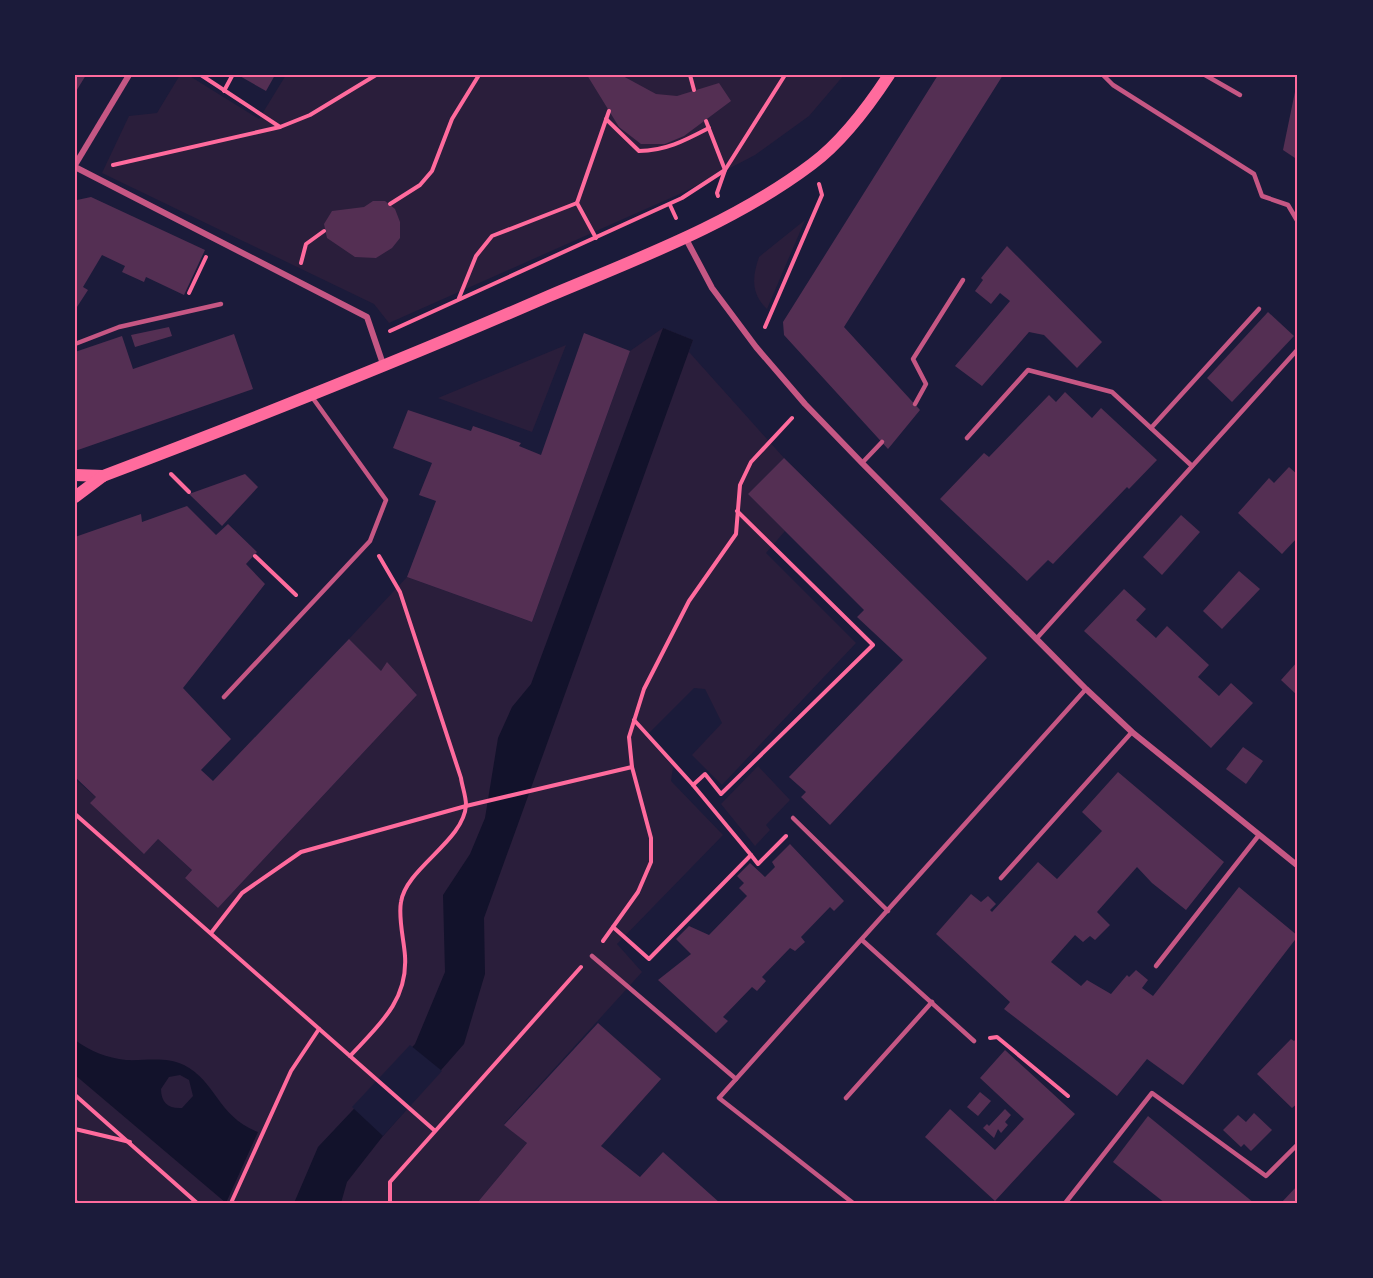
<svg xmlns="http://www.w3.org/2000/svg" width="1373" height="1278" viewBox="0 0 1373 1278" font-family="'DejaVu Sans',sans-serif">
<style>
.green{fill:#2a1e3b}
.water{fill:#12122b;fill-rule:evenodd}
.pier{fill:#1b1b3a}
.building{fill:#542f53}
.lines{fill:none;stroke-linecap:round;stroke-linejoin:round}
.path{stroke:#ff6b9d;stroke-width:4}
.service{stroke:#c65784;stroke-width:4.5}
.minor{stroke:#c65784;stroke-width:6}
.secondary{stroke:#ff6b9d;stroke-width:12}
.neatline{fill:none;stroke:#ff6b9d;stroke-width:2}
</style>
<rect width="100%" height="100%" fill="#1b1b3a"/>
<g class="green">
<path d="M180,75H188L259,119L286,75H844L809,116L755,155L684,192L389,323L374,304L102,173L129,116L157,113Z"/>
<path d="M805,220L767,309C751,294 752,277 759,257Z"/>
<path d="M663,328L693,340L689,352L784,458L748,494L785,531L766,553L856,643L722,785L692,755L722,723L705,689L694,688L646,736L673,767L671,781L723,835L617,944L642,972L504,1124L527,1143L477,1203H75V779L96,797L158,839L192,870L185,878L218,908L417,695L387,663L381,671L349,639L407,577L532,622L630,351Z"/>
<path d="M566,345L532,432L438,398Z"/>
<path d="M758,766L790,800L766,825L770,830L755,846L721,804Z"/>
</g>
<g class="water">
<path d="M663,328L693,340L484,918L485,974L464,1044L383,1136L347,1182L341,1203H294L318,1147L415,1044L445,972L443,895L470,854L485,818L498,738L512,707L531,684Z"/>
<path d="M75,1040C90,1051 107,1058 126,1060C146,1061 165,1056 184,1065C216,1081 218,1117 258,1132L226,1203L75,1075ZM180,1075L189,1080L193,1096L182,1108C169,1109 161,1103 161,1089L169,1077Z"/>
</g>
<path class="pier" d="M410,1045L442,1071L383,1136L352,1107Z"/>
<g class="building">
<path d="M75,75H86L75,93Z"/>
<path d="M238,75H275L266,91Z"/>
<path d="M587,75H621L656,94L677,96L719,83L731,101L684,136L665,144H641L619,127Z"/>
<path d="M938,75H1003L844,327L920,410L888,449L784,335L783,322Z"/>
<path d="M1297,82H1298V160L1283,150Z"/>
<path d="M91,197L205,250L184,295L146,277L144,282L122,272L125,266L102,255L83,287L88,290L75,310V204L77,200Z"/>
<path d="M373,201H385L395,209L400,222V238L392,248L376,258L355,257L327,238L324,224L332,211L364,207Z"/>
<path d="M1007,246L1102,342L1077,368L1044,335L1029,332L982,386L955,366L1010,301L1000,293L991,304L975,291L983,280L981,278Z"/>
<path d="M1268,312L1294,336L1232,402L1207,378Z"/>
<path d="M169,327L172,336L135,347L131,335Z"/>
<path d="M584,333L630,351L532,622L407,577L436,501L419,495L432,463L393,448L408,410L471,431L473,426L521,443L519,446L541,455Z"/>
<path d="M234,334L253,389L75,451V352L122,336L133,369Z"/>
<path d="M1065,392L1092,418L1101,408L1157,460L1129,489L1127,487L1053,564L1048,560L1027,581L940,499L984,453L989,457L1049,395L1056,402Z"/>
<path d="M784,458L987,658L830,825L801,797L806,792L789,777L903,660L857,617L864,610L748,494Z"/>
<path d="M1289,467L1298,475V537L1282,554L1238,513L1269,478L1274,483Z"/>
<path d="M245,474L258,487L222,526L189,494Z"/>
<path d="M187,506L216,535L228,524L257,552L246,564L265,584L183,688L231,739L201,770L213,781L349,639L381,671L387,662L417,695L218,908L185,878L192,870L158,839L144,854L90,803L96,797L75,777V537L141,514L142,522Z"/>
<path d="M1181,515L1200,532L1162,575L1143,557Z"/>
<path d="M1239,571L1260,589L1222,629L1203,611Z"/>
<path d="M1124,589L1146,609L1136,620L1156,638L1167,626L1209,665L1198,677L1219,696L1231,683L1253,703L1211,748L1084,631Z"/>
<path d="M1298,661V696L1281,680Z"/>
<path d="M1243,747L1263,761L1246,784L1226,769Z"/>
<path d="M1118,772L1224,862L1186,910L1152,883L1137,867L1097,912L1110,925L1095,940L1090,936L1083,942L1075,935L1051,962L1081,986L1087,980L1111,994L1127,975L1129,977L1136,970L1148,980L1142,988L1153,996L1239,887L1298,936L1183,1085L1147,1059L1117,1096L1004,1009L1010,1002L936,934L971,894L981,902L988,896L996,904L990,910L992,912L1038,862L1057,879L1102,831L1082,812Z"/>
<path d="M790,844L844,901L834,911L830,907L801,937L805,942L795,951L790,948L762,977L766,981L757,991L752,987L723,1017L728,1021L716,1033L658,980L691,954L676,939L689,926L709,935L747,896L739,888L744,883L737,876L750,863L765,877L775,867L772,862Z"/>
<path d="M598,1023L661,1079L601,1146L640,1177L663,1152L720,1203H477L527,1143L504,1125Z"/>
<path d="M1298,1037V1103L1292,1108L1257,1074L1291,1039L1294,1041Z"/>
<path d="M1005,1050L1075,1114L995,1201L925,1137L950,1109L995,1150L1024,1119L980,1078Z"/>
<path d="M980,1092L991,1101L978,1116L967,1107Z"/>
<path d="M1005,1109L1011,1115L1005,1122L1008,1125L1001,1133L998,1129L994,1138L983,1128L987,1124L989,1126Z"/>
<path d="M1254,1113L1272,1130L1251,1151L1244,1144L1241,1147L1223,1130L1238,1115L1246,1122Z"/>
<path d="M1148,1116L1254,1203H1165L1113,1162Z"/>
<path d="M1298,1185V1203H1281Z"/>
</g>
<g class="lines">
<g class="path">
<path d="M201,75L280,127"/>
<path d="M690,75L694,90"/>
<path d="M224,91L232,76"/>
<path d="M606,119L639,151C666,151 686,140 709,128"/>
<path d="M706,121L725,170L717,193L718,196"/>
<path d="M113,165L280,127L310,115L376,75"/>
<path d="M390,204L420,185L432,171L452,119L479,75"/>
<path d="M670,205L676,218"/>
<path d="M596,238L577,203L609,111"/>
<path d="M301,263L306,244L324,231"/>
<path d="M189,293L206,257"/>
<path d="M459,298L476,256L492,236L577,203"/>
<path d="M765,327L822,195L819,184"/>
<path d="M390,331L682,198L725,170L785,75"/>
<path d="M171,474L189,492"/>
<path d="M737,511L873,645L721,794L705,774L693,785L751,855"/>
<path d="M255,556L296,595"/>
<path d="M634,720L693,785"/>
<path d="M75,814L434,1130"/>
<path d="M613,927L649,959L751,855L758,864L786,836"/>
<path d="M211,933L242,893L301,852L466,806L632,767"/>
<path d="M603,941L638,892L651,862V838L632,767L629,737L644,689L689,601L736,534L740,485L751,462L792,418"/>
<path d="M990,1038L997,1037L1068,1096"/>
<path d="M350,1056C378,1026 408,1001 405,956C404,940 398,918 401,902C406,868 464,841 466,805C466,796 462,786 461,778L400,592L379,556"/>
<path d="M75,1095L197,1203"/>
<path d="M75,1129L130,1142"/>
<path d="M75,1201L77,1203"/>
<path d="M231,1203L291,1071L319,1029"/>
<path d="M390,1203V1182L581,967"/>
</g>
<g class="service">
<path d="M1103,75L1113,85L1254,174L1262,196L1288,205L1298,222"/>
<path d="M1205,75L1240,95"/>
<path d="M75,344L119,327L221,304"/>
<path d="M915,404L926,384L913,359L963,280"/>
<path d="M1151,428L1259,309"/>
<path d="M967,438L1028,370L1112,392L1192,466"/>
<path d="M862,463L882,442"/>
<path d="M1037,638L1298,349"/>
<path d="M224,697L370,541L386,500L312,397"/>
<path d="M793,818L888,911"/>
<path d="M1001,878L1132,732"/>
<path d="M862,940L974,1041"/>
<path d="M592,956L736,1079"/>
<path d="M1156,966L1259,835"/>
<path d="M846,1098L932,1002"/>
<path d="M853,1203L719,1098L1086,689"/>
<path d="M1068,1203L1066,1202L1152,1093L1266,1176L1298,1144"/>
</g>
<g class="minor">
<path d="M75,165L129,75"/>
<path d="M75,167L367,317L384,367"/>
<path d="M685,237L712,288L756,347L805,404L862,463L1086,689L1132,732L1298,866"/>
</g>
<g class="secondary">
<path d="M75,475L103,476"/>
<path d="M75,497L103,476C253,419 402,360 549,296C639,258 734,223 812,164C843,141 868,107 889,75"/>
</g>
</g>
<rect width="1373" height="1278" fill="none" stroke="#1b1b3a" stroke-width="153"/>
<rect x="76" y="76" width="1220" height="1126" class="neatline"/>
</svg>
